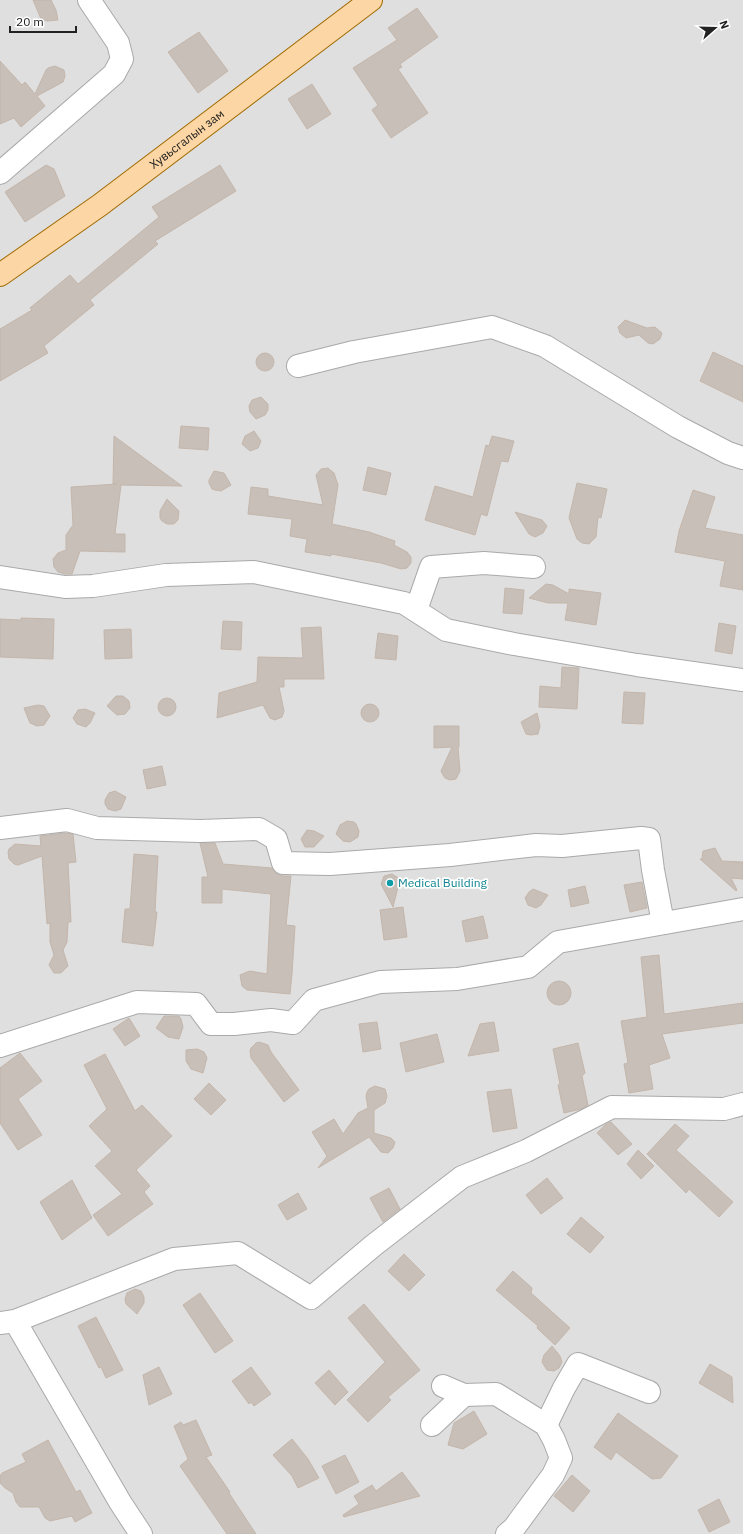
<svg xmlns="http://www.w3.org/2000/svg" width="743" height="1534" viewBox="0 0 743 1534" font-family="'IBM Plex Sans',sans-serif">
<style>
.residential{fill:#e0dfdf}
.building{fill:#c7bfb8;stroke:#c4b6ab}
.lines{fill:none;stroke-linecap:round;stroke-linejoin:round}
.minor-casing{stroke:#a9a9a9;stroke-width:24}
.major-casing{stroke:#a06b00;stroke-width:24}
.minor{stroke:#fff;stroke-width:22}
.major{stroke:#fcd6a4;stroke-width:22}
.culture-dot{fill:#0f9aa8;stroke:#fff;stroke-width:1.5}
.labels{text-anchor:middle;stroke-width:3.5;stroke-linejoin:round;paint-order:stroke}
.street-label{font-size:12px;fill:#222;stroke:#fff}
.culture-label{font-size:12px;fill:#0d838f;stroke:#fff;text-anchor:start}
</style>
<rect width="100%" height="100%" fill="#f2efe9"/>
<rect class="residential" x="0" y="0" width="743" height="1534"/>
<g class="building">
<path d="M33,0H51L56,10L58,20L47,21L41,19Z"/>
<path d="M417,8L438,37L400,64L402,67L398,69L428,113L391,138L372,110L378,105L353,68L397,40L388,28Z"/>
<path d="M199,32L228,71L198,93L168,52Z"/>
<path d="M0,61L22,85L25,82L35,94L46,70L48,68L55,66L64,70L65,76L63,82L37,96L45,106L21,127L14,118L0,124Z"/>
<path d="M312,84L331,114L307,129L288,99Z"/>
<path d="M46,165L54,169L65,196L25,222L5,192Z"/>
<path d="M220,165L236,191L155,241L158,244L90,300L94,305L44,346L48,353L0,381V329L32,310L30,308L70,275L78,284L159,217L152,207Z"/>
<path d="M625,320L647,328L655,327L662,333L660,339L653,344L648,343L639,335L626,338L620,333L618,327Z"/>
<path d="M713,352L743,366V402L700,381Z"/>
<circle cx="265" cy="362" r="9"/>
<path d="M261,397L268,404V410L265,415L256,419L250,412L249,406L252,400Z"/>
<path d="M181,426L209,428L208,450L179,448Z"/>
<path d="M254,431L261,441L258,448L250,451L242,444L245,436Z"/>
<path d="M114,436L182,486L121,485L115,534H125V552L80,551L72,574H65L58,572L54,567L53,559L58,553L66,550V535L73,525L71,487L117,484H113Z"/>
<path d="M492,436L514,441L508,462L501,461L487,516L481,514L475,535L425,520L435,486L473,497L486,445L489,446Z"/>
<path d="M368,467L391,473L386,495L363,490Z"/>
<path d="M328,468L334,473L338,485L332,524L369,532L395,541L394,545L407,552L411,557V563L407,568L401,569L381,563L331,554V556L305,552L307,539L290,536L292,519L248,514L251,487L268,489V496L323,505L316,475L321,469Z"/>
<path d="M214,471L224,473L231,485L221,491L215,490L212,489L209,483V480Z"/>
<path d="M577,483L607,489L601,518L598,517L596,537L589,544L582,543L577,539L569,518Z"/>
<path d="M693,490L715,497L705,528L743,535V590L720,586L725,561L675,552L679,531Z"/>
<path d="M167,499L179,511L178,520L174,524H167L162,521L160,518V511Z"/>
<path d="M515,512L542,520L547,526L543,533L535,537L529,534Z"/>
<path d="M546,584L553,585L569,594V589L601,593L596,625L565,620L568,603H548L529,598Z"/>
<path d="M505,588L524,590L522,614L503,613Z"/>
<path d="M21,618L54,619L53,659L0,657V619L21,620Z"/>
<path d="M223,621L242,622L241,650L221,649Z"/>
<path d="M719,623L736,626L732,654L715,651Z"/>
<path d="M321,627L324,679H284V687H279L284,711L282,717L275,720L270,718L263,705L217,718L219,693L257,682L258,657L303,658L301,628Z"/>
<path d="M131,629L132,658L105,659L104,630Z"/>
<path d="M378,633L398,636L396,660L375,658Z"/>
<path d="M562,667L579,668L577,709L539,707L540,686L561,688Z"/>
<path d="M624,692L645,693L643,724L622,723Z"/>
<path d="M116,696H123L129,701L130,708L125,714L117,715L107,706Z"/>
<circle cx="167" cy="707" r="9"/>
<circle cx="370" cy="713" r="9"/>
<path d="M38,705L44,706L50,716L44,725L37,726L30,723L24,708Z"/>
<path d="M85,709L95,713L90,723L86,727L77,724L73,718L78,710Z"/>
<path d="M537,713L540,726L538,734L531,735L526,734L521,722Z"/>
<path d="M434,726H459V747H458L460,771L456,779L450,780L445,778L443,775L441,771L452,747L434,748Z"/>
<path d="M162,766L166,785L147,789L143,770Z"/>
<path d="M115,791L126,797L121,809L115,811L108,809L105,804V800L109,793Z"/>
<path d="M347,821L354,822L356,824L359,831L358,837L350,842L343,841L336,834L340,825Z"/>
<path d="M307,830L314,831L324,836L314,847H305L301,839Z"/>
<path d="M66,833L73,834L76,862L68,863L71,922H68L67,942L63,950L68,966L61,973H54L49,965L54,955L50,942V923L47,924L42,856L18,865L14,864L9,859L8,852L9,849L15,844L41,846L40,836Z"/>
<path d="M200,843H215L223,864L272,868L276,873L283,876H291L286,925L295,926L292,974L290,994L247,990L242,986L240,975L247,972L250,971L267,974L271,894L222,889V903H202V877H208Z"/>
<path d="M715,848L722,861L743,862V879L731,878L737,890L736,891L700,859H702L703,851Z"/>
<path d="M134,854L158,856L155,912H157L153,946L122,942L125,909H130Z"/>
<path d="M392,874L400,879L393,907L381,884L384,876Z"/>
<path d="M642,882L647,908L630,912L624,885Z"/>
<path d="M585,886L589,903L571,907L568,890Z"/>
<path d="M533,889L548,895L541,905L536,908L528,905L525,898L529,892Z"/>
<path d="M403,907L407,937L384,940L380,910Z"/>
<path d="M483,916L488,938L466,942L462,921Z"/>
<path d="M659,955L664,1014L743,1003V1023L662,1034L670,1058L649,1065L653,1089L629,1093L624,1064L628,1063L621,1021L647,1017L641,957Z"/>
<circle cx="559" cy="993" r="12"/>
<path d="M164,1016H179L181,1019L183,1027L179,1039L168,1037L156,1028Z"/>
<path d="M129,1018L140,1036L125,1046L113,1029Z"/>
<path d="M377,1022L381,1049L363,1052L359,1024Z"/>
<path d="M494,1022L499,1051L468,1056L480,1024Z"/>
<path d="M437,1034L444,1062L406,1072L400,1043Z"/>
<path d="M259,1042L268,1045L271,1052L299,1090L284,1102L251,1058L250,1051L251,1048L256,1043Z"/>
<path d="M578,1043L585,1073L582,1076L588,1105L581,1109L564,1113L558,1085L560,1084L553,1049Z"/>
<path d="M197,1049L204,1052L207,1058L203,1073L191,1069L186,1061V1050Z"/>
<path d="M20,1053L42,1081L18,1099L42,1135L18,1150L0,1123V1068Z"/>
<path d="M105,1054L135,1111L142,1105L172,1136L136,1170L150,1186L144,1192L153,1204L108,1236L93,1215L122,1194L95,1166L112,1151L89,1126L107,1109L84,1065Z"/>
<path d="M209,1083L226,1100L211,1115L194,1099Z"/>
<path d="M375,1086L385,1089L387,1096L385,1103L374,1110V1133L391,1138L395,1142L393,1148L388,1153L381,1152L369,1137L318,1168L327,1156L312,1132L334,1119L343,1134L358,1113L368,1108L366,1096L367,1092L369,1089Z"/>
<path d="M511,1089L517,1128L493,1132L487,1092Z"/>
<path d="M611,1122L632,1144L618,1155L597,1133L605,1125Z"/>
<path d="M675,1124L689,1136L676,1150L733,1202L719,1217L689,1189L686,1193L647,1154Z"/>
<path d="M638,1150L654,1166L641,1179L627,1164Z"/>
<path d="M547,1178L563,1198L541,1214L526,1195Z"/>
<path d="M72,1180L92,1218L62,1240L40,1202Z"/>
<path d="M389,1188L400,1209L383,1222L370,1198Z"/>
<path d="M298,1193L307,1209L287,1220L278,1205Z"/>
<path d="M581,1217L604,1237L590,1253L567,1234Z"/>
<path d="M404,1254L425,1275L409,1291L388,1271Z"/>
<path d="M513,1271L532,1288L531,1293L570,1328L555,1345L537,1328L538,1326L496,1290Z"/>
<path d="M135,1289L141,1291L144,1297V1303L137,1314L126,1304L125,1299L127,1293Z"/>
<path d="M200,1293L233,1341L215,1353L183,1305Z"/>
<path d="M364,1304L420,1370L388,1397L391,1400L368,1422L347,1400L385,1362L348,1318Z"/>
<path d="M96,1317L123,1370L106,1378L101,1367L99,1368L78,1326Z"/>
<path d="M552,1346L560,1356L562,1362L559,1368L554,1371L547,1370L545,1367L542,1362L544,1355Z"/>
<path d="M710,1364L732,1377L733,1403L699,1383Z"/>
<path d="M159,1367L172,1394L149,1405L143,1375Z"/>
<path d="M251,1367L271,1394L254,1406L251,1402L249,1404L232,1381Z"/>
<path d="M329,1370L348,1392L335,1405L315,1383Z"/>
<path d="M474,1411L487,1434L463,1449L448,1445L454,1423Z"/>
<path d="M618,1413L678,1456L661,1478L652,1479L616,1452L611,1460L594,1447Z"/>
<path d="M196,1420L212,1455L206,1457L230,1492L229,1493L256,1534H227L180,1466L188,1459L174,1426L181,1422L183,1425Z"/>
<path d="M292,1439L308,1459L319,1478L298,1488L292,1476L273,1455Z"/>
<path d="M48,1440L76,1492L80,1490L92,1513L75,1522L72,1516L50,1521L45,1518L39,1507H20L16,1502L13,1493L5,1488L0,1483V1476L2,1473L26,1462L22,1454Z"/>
<path d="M345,1455L359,1482L336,1494L322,1466Z"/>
<path d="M402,1472L420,1496L344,1517L343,1515L359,1504L354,1496L372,1485L376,1491Z"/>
<path d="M572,1475L590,1491L573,1512L554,1496Z"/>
<path d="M719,1499L730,1522L709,1532L698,1510Z"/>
</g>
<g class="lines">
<g class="minor-casing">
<g id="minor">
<path d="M0,173L114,74L122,59L118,43L89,0"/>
<path d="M298,366L354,352L492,327L545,346L678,427L728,453L743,458"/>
<path d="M0,577L65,587L93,586L166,575L254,572L404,603L446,630L514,644L637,665L743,680"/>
<path d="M416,610L431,567L484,563L534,567"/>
<path d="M0,828L67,820L97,828L200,831L259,829L276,839L283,863L330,864L450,855L536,845L562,846L641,838L649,839L653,870L663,923"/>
<path d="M0,1046L137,1002L196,1004L211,1024H234L271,1020L293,1023L314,1000L380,982L457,979L528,967L558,942L743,909"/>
<path d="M15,1321L120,1502L141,1534"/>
<path d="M0,1323L15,1321L174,1259L238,1253L311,1298L374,1245L462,1177L526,1151L612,1107L724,1109L743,1104"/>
<path d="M443,1386L464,1395L496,1394L546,1425L554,1440L561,1458L553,1475L514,1528L507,1534"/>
<path d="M432,1425L464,1395"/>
<path d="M546,1425L564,1388L578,1364L649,1392"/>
</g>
</g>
<g class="major-casing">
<g id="major">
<path id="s1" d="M0,275L100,205L371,0"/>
</g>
</g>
<use href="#minor" class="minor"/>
<use href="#major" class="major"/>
</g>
<circle class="culture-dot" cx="390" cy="883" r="4"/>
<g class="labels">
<g class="street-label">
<text dy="4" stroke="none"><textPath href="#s1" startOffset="231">Хувьсгалын зам</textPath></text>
</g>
<g class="culture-label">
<text x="398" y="887">Medical Building</text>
</g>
</g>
<g transform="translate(715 28) rotate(70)" stroke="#ffffff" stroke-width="3" paint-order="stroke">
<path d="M0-3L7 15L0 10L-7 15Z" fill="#222222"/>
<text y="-6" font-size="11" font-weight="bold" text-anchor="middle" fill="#222222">N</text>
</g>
<path d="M10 26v6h66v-6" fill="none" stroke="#222222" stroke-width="2"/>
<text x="16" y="26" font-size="12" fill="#222222" stroke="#ffffff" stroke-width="3" paint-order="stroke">20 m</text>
</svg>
